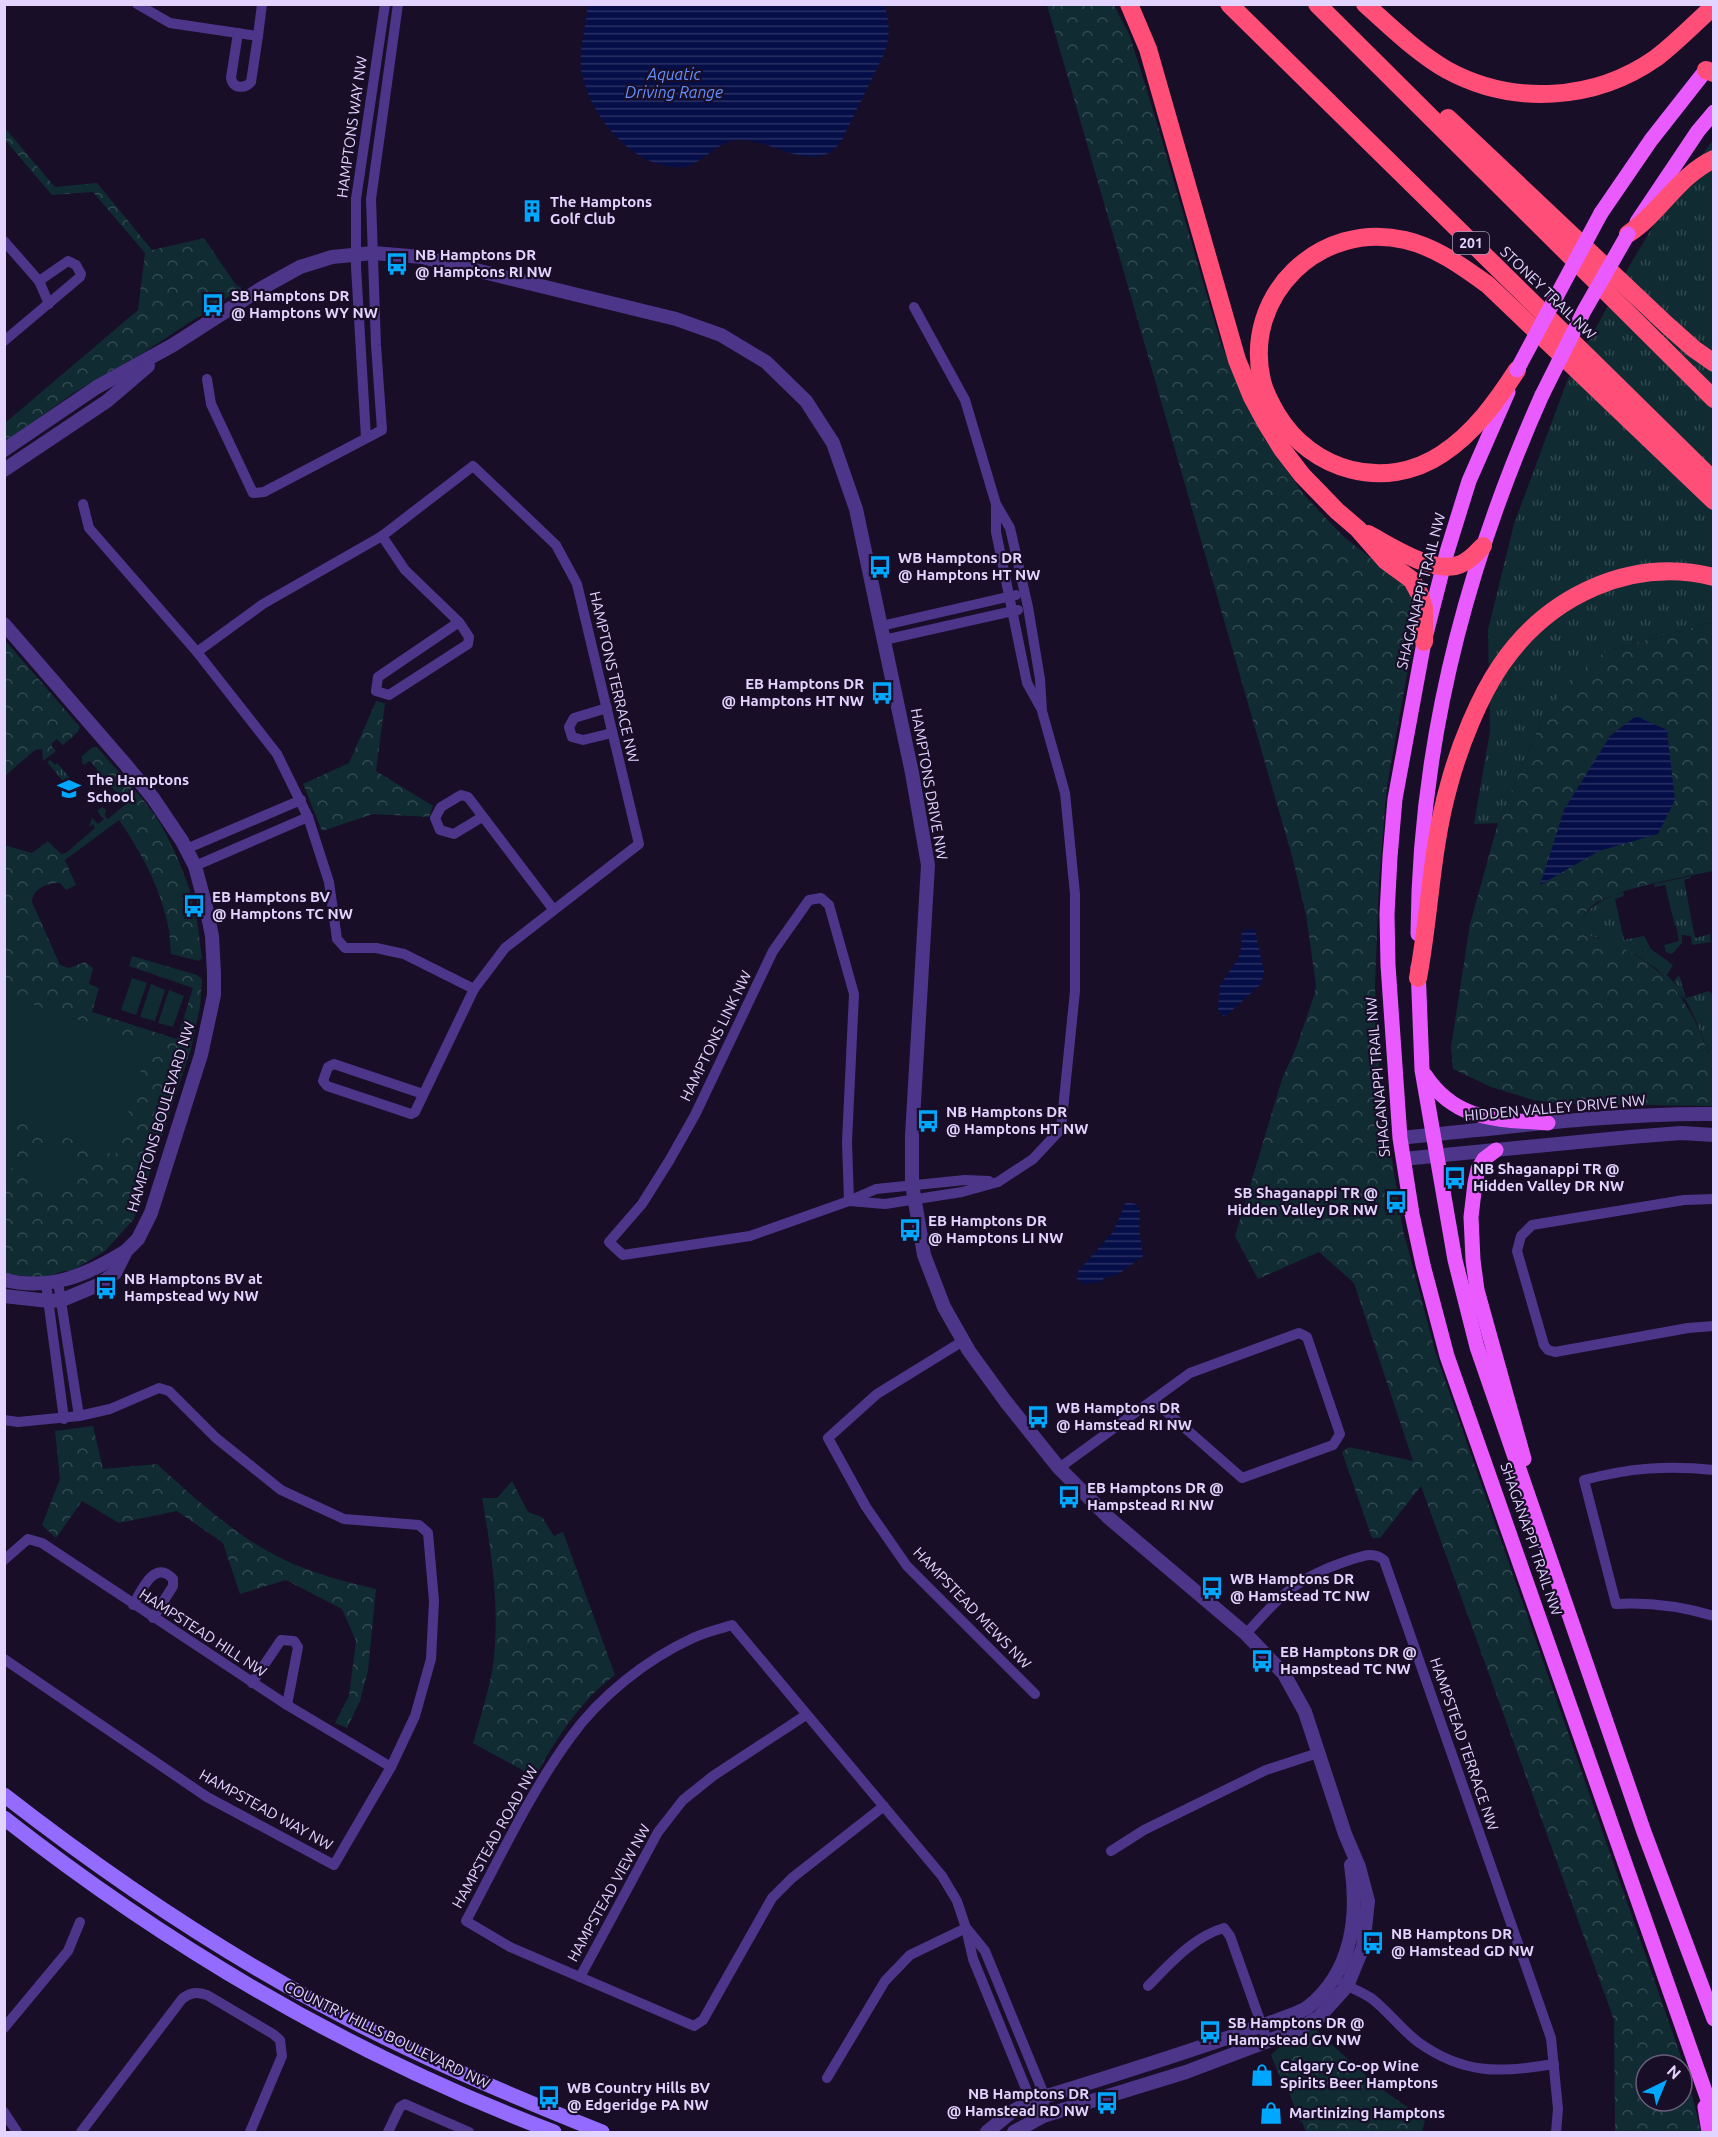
<svg xmlns="http://www.w3.org/2000/svg" width="1718" height="2137" viewBox="0 0 1718 2137" font-family="Ubuntu,sans-serif">
<style>
.grass{fill:url(#grass-tufts)}
.forest{fill:url(#forest-crowns);fill-rule:evenodd}
.garden{fill:#102b32}
.water{fill:url(#water-rules)}
.lines{fill:none;stroke-linecap:round;stroke-linejoin:round}
.minor{stroke:#4d358a;stroke-width:10}
.tertiary{stroke:#4d358a;stroke-width:14}
.secondary{stroke:#936bff;stroke-width:15}
.primary{stroke:#ea5bff;stroke-width:15}
.motorway{stroke:#ff4f78;stroke-width:18}
.primary-bridge{stroke:#ea5bff;stroke-width:15}
.labels{text-anchor:middle;stroke-width:4.5;stroke-linejoin:round;paint-order:stroke}
.shield{fill:#180e27;stroke:#a699be;stroke-width:1.5}
.shield-label{font-size:14px;font-weight:bold;fill:#e3d4ff}
.street-label{font-size:15px;fill:#e3d4ff;stroke:#180e27}
.poi-label{font-size:15px;font-weight:bold;fill:#e3d4ff;stroke:#180e27;text-anchor:start}
.water-label{font-size:16px;font-style:italic;fill:#6290ff;stroke:#180e27}
</style>
<defs>
<pattern id="grass-tufts" width="24" height="20" patternUnits="userSpaceOnUse" patternTransform="scale(1.5)"><rect width="24" height="20" fill="#102b32"/><path d="M3 7l-1-3M5 7V3M7 7l1-3M15 17l-1-3M17 17v-4M19 17l1-3" fill="none" stroke="#334951"/></pattern>
<pattern id="forest-crowns" width="20" height="18" patternUnits="userSpaceOnUse" patternTransform="scale(1.5)"><rect width="20" height="18" fill="#102b32"/><path d="M2 6a3 3 0 1 1 6 0M12 15a3 3 0 1 1 6 0" fill="none" stroke="#334951"/></pattern>
<pattern id="water-rules" width="6" height="5" patternUnits="userSpaceOnUse" patternTransform="scale(1.5)"><rect width="6" height="5" fill="#060e48"/><path d="M0 2.5h6" fill="none" stroke="#2a3063"/></pattern>
</defs>
<rect width="100%" height="100%" fill="#180e27"/>
<g class="grass">
<path d="M1713,140V624L1709,623L1606,651L1541,722L1498,823L1474,824L1490,731L1488,630L1514,524L1567,381L1631,263L1661,213Z"/>
<path d="M50,760L55,765L57,763L79,788L72,792L47,762Z"/>
<path d="M1691,876V878L1684,880L1695,938L1710,934L1711,942L1692,945L1691,936L1682,935V943L1672,954L1666,952L1664,945L1679,941L1676,926H1675L1665,885L1655,887L1654,884Z"/>
<path d="M1623,892L1624,896L1615,899L1624,940L1644,936L1651,949L1639,952L1636,955L1599,938L1573,933C1584,910 1599,899 1623,892Z"/>
<path d="M1679,975L1686,998L1709,991L1713,995V1047L1708,1053C1702,1033 1687,998 1674,981Z"/>
</g>
<g class="forest">
<path d="M1047,5H1114L1130,36L1157,123L1221,344L1264,438L1305,496L1344,537L1408,587L1417,615L1416,640L1408,669L1387,786L1379,881L1375,986L1380,1083L1403,1230L1436,1354L1687,2074L1701,2132H1615L1614,2020L1421,1486L1380,1538H1372L1342,1452L1349,1447L1413,1461L1354,1283L1319,1252L1258,1279L1235,1236L1282,1079L1296,1048L1315,993L1316,985L1306,915L1293,860ZM1646,2065H1682V2101H1646Z"/>
<path d="M4,127L55,187L97,183L152,250L204,238L236,285L242,288L143,353L75,392L5,442V423L138,310L145,253L93,192L52,195L5,140Z"/>
<path d="M1709,623L1713,624V871C1685,877 1612,889 1592,906C1584,913 1578,923 1574,933C1582,935 1592,936 1601,939C1658,959 1689,996 1708,1053L1713,1047V1106L1566,1104L1533,1100L1491,1087L1453,1069L1451,1047L1470,924L1498,823L1541,722L1567,683L1606,651Z"/>
<path d="M4,639L80,727L78,732L63,745L57,739L52,743V747L56,751L43,761L42,749L35,750L5,776Z"/>
<path d="M376,701L385,703L376,771L433,806L429,817L373,814L322,831L303,784L349,763Z"/>
<path d="M93,747H97C118,772 143,796 160,823C174,848 185,874 193,901L192,902L194,914L196,913L202,958L199,961L171,954C170,946 170,938 169,930C161,889 143,855 119,820L65,860L76,885L66,890L60,883C48,882 32,889 32,902L60,965L69,968L85,962L93,968L89,984L99,988L92,1012L177,1039L193,988L129,966L132,956L197,975L202,979L200,1007L191,1049L134,1219L105,1251L72,1271H64L42,1278L7,1274L5,1271L4,845L32,853L48,841L61,854L66,853L95,828L93,824L89,827L92,818L98,824L104,819L97,811L102,807L106,810L105,816L108,819L126,804L90,761L84,765L82,763V756Z"/>
<path d="M93,1426L103,1469L157,1464C201,1504 245,1545 301,1567C326,1577 351,1583 376,1589L368,1671L360,1701L347,1728L335,1723L349,1696L356,1641L342,1609L286,1580L240,1594L223,1543L177,1511L119,1523L82,1501L56,1538L42,1525L60,1479L55,1431Z"/>
<path d="M512,1481L528,1512L542,1517L554,1536L563,1532L615,1675C580,1701 556,1739 535,1777L473,1743C480,1719 487,1696 492,1672C501,1615 492,1554 482,1498H497Z"/>
<path d="M1313,2027L1375,2084L1425,2120L1422,2132H1306L1302,2122H1300L1287,2087H1286L1284,2081L1282,2082L1271,2055L1286,2041Z"/>
</g>
<g class="garden">
<path d="M4,912L19,926L5,942H4Z"/>
<path d="M1651,949L1673,965L1667,975L1680,989L1685,1001L1657,969L1636,955L1639,952Z"/>
<path d="M132,978L147,983L136,1015L121,1010Z"/>
<path d="M151,984L165,990L155,1021L140,1017Z"/>
<path d="M169,990L184,996L173,1027L158,1023Z"/>
<path d="M5,995L149,1044L115,1155L5,1116Z"/>
<path d="M5,1135L14,1139L19,1146L10,1173H5Z"/>
<path d="M43,1143L68,1150L67,1154L74,1166C75,1187 59,1195 41,1189L34,1178L26,1175L36,1146Z"/>
</g>
<g class="water">
<path d="M587,5H884C890,20 890,36 885,52L842,140C816,179 773,138 737,140C718,141 704,162 685,167C678,168 673,167 666,166C624,158 587,110 581,68C579,46 587,26 587,5Z"/>
<path d="M1636,716L1667,730L1675,800L1658,834L1599,851L1540,885L1564,810L1610,736Z"/>
<path d="M1247,929L1255,930L1264,972L1261,984L1227,1015L1223,1016L1218,1010L1220,985L1238,959L1242,945L1241,934Z"/>
<path d="M1126,1202L1136,1204L1140,1210L1139,1228L1143,1256L1117,1275L1104,1278L1101,1282L1084,1284L1076,1278L1079,1270L1113,1232Z"/>
</g>
<g class="lines">
<g class="minor">
<path d="M137,4L170,23L258,36L262,4"/>
<path d="M238,33L231,78C233,89 245,89 251,82L258,36"/>
<path d="M4,241L39,281L49,304"/>
<path d="M4,341L80,277L81,274L76,265L68,261L39,281"/>
<path d="M207,379L211,404L253,493L264,492L382,430L376,345L371,199L398,4"/>
<path d="M366,438L356,267V199L385,4"/>
<path d="M83,504L89,528L197,652L277,754L308,817L329,882L337,939L345,948H376L404,954L474,989"/>
<path d="M996,505V532L1027,683L1041,708"/>
<path d="M382,536L405,570L459,622L469,637L468,644L389,695L376,691L378,677L459,622"/>
<path d="M881,626L1016,595"/>
<path d="M884,640L1018,610"/>
<path d="M197,652L263,604L382,536L473,466L556,545L577,584L639,844L505,948L474,989L415,1112L411,1114L327,1086L323,1081L328,1067L334,1064L423,1094"/>
<path d="M607,708L574,718L569,727L572,737L583,740L612,733"/>
<path d="M482,817L454,834L440,830L435,818L441,807L461,795L468,797L553,909"/>
<path d="M186,849L301,800"/>
<path d="M195,866L308,817"/>
<path d="M821,898L829,905L854,994L847,1142L849,1201L750,1236L623,1255L609,1242L642,1204L669,1161L695,1115L773,951L809,900Z"/>
<path d="M1714,1199L1684,1200L1532,1225L1521,1236L1517,1251L1544,1345L1548,1350L1555,1352L1688,1328L1714,1326"/>
<path d="M851,1200L876,1189L965,1180L989,1181"/>
<path d="M849,1201L885,1204L962,1192L998,1182L1033,1159L1061,1129L1075,991V894L1065,793L1042,711L1040,679L1028,607L1010,528L996,504L965,400L914,307"/>
<path d="M58,1282L79,1416"/>
<path d="M46,1284L64,1419"/>
<path d="M963,1341L877,1394L828,1438L866,1507L907,1566L1035,1694"/>
<path d="M4,1420L18,1422L79,1416L110,1409L159,1388L169,1391L216,1438L281,1490L344,1519L419,1525L428,1533L434,1601L431,1659L415,1716L391,1767L334,1865L207,1797L4,1659"/>
<path d="M1059,1468L1190,1373L1299,1333L1307,1337L1340,1434L1333,1445L1242,1478L1153,1400"/>
<path d="M1714,1470C1667,1465 1629,1468 1584,1480L1616,1604C1651,1602 1680,1606 1714,1616"/>
<path d="M4,1560L28,1539L42,1543L287,1705L391,1767"/>
<path d="M133,1605C142,1590 154,1559 173,1579V1586L153,1618"/>
<path d="M1246,1634C1281,1594 1298,1577 1350,1560C1363,1556 1373,1551 1384,1560L1551,2038L1558,2109L1556,2132"/>
<path d="M252,1683L281,1640L294,1641L298,1647L287,1705"/>
<path d="M884,1806L792,1878L772,1898L703,2020L694,2026L510,1947L466,1921C499,1860 529,1794 570,1738C600,1696 647,1659 693,1638C705,1632 720,1629 732,1625L942,1876L957,1901L966,1928L973,1959L1031,2101L1043,2116"/>
<path d="M1111,1851L1144,1830L1266,1770L1318,1753"/>
<path d="M968,1930L985,1951L1045,2097L1044,2103"/>
<path d="M580,1977L658,1832L683,1800L713,1776L806,1715"/>
<path d="M1342,1983C1351,1988 1362,1992 1371,1998C1388,2011 1401,2029 1418,2042C1464,2075 1501,2073 1554,2064"/>
<path d="M1148,1986C1169,1965 1194,1936 1224,1928L1230,1936L1267,2040"/>
<path d="M4,2028L68,1951L80,1922"/>
<path d="M827,2078L885,1981L910,1955L966,1928"/>
<path d="M4,2112L17,2132"/>
<path d="M81,2132L182,1999C190,1992 197,1992 207,1995L273,2034L280,2040L282,2056L250,2132"/>
<path d="M388,2132L400,2107L405,2104L469,2132"/>
</g>
<g class="tertiary">
<path d="M4,450L97,387L173,345L262,288L300,267L332,257L373,253L422,257L676,319L721,335L766,362L806,401L833,443L856,509L912,773L928,865L912,1136V1184L924,1255L944,1307L969,1351L1006,1402L1059,1468L1109,1518L1246,1634L1284,1674L1305,1712L1345,1834L1359,1867L1368,1901L1363,1947L1347,1986L1319,2017L1297,2030L1186,2072L1043,2116L1014,2132"/>
<path d="M4,470L107,401L148,366"/>
<path d="M4,624L126,765L153,798L182,841L195,866L207,911L212,936L214,973V995L201,1055L151,1213L138,1239L126,1251L115,1273L98,1285L62,1300L49,1301L4,1296"/>
<path d="M1400,1138C1503,1128 1609,1113 1714,1114"/>
<path d="M1403,1159L1630,1137L1681,1133L1714,1135"/>
<path d="M4,1280C51,1291 87,1275 126,1251"/>
<path d="M987,2132L1010,2113L1031,2101C1102,2079 1174,2057 1244,2032C1259,2026 1297,2015 1308,2007C1352,1972 1359,1917 1351,1865"/>
</g>
<g class="secondary">
<path d="M4,1795C103,1872 207,1943 318,2003C410,2053 505,2093 602,2132"/>
<path d="M4,1818C171,1949 356,2057 554,2132"/>
</g>
<g class="primary">
<path d="M1601,213L1651,140L1706,70"/>
<path d="M1637,222L1698,131L1714,112"/>
<path d="M1508,392L1469,481L1447,552L1424,642L1395,799L1390,857L1387,914L1388,965L1400,1138L1412,1214L1423,1265L1447,1356L1714,2117"/>
<path d="M1418,934C1419,747 1466,565 1542,395"/>
<path d="M1418,967L1422,1070L1455,1260L1477,1347L1644,1832L1714,2019"/>
<path d="M1425,1075C1456,1122 1497,1119 1548,1123"/>
<path d="M1496,1150L1484,1159L1478,1169L1475,1183L1471,1217L1473,1260L1477,1290L1524,1459"/>
<path d="M1705,2107L1709,2132"/>
</g>
<g class="motorway">
<path d="M1129,4L1148,49L1237,360L1252,397L1266,423L1282,449L1302,475L1337,511L1358,529L1386,561L1412,580L1420,595L1424,608V642"/>
<path d="M1229,4L1714,481"/>
<path d="M1317,4L1714,399"/>
<path d="M1365,4C1391,27 1417,53 1447,70C1513,106 1595,101 1656,58C1676,43 1695,23 1714,6"/>
<path d="M1706,70L1714,73"/>
<path d="M1448,118L1667,325L1694,349L1714,363"/>
<path d="M1628,234C1660,213 1678,176 1714,159"/>
<path d="M1517,370C1497,401 1474,433 1442,454C1385,492 1311,471 1277,414C1271,404 1265,393 1262,381C1242,295 1320,220 1405,240C1436,247 1463,267 1488,285L1714,501"/>
<path d="M1368,534C1391,546 1435,576 1461,564C1471,560 1476,553 1483,546"/>
<path d="M1418,978C1430,914 1431,848 1449,785C1459,747 1479,697 1501,665C1548,596 1631,556 1714,577"/>
</g>
<g class="primary-bridge">
<path d="M1517,370L1601,213"/>
<path d="M1542,395L1584,311L1628,234"/>
</g>
</g>
<defs>
<g id="building-bare" transform="scale(1.8)"><path d="M-4-6H4V6H1V3H-1V6H-4ZM-2.5-4.3h1.7v1.8h-1.7ZM.8-4.3h1.7v1.8H.8ZM-2.5-1h1.7V.8h-1.7ZM.8-1h1.7V.8H.8Z" fill="#00a7ff" stroke="#180e27" stroke-width="2.5" paint-order="stroke"/></g>
<g id="bus-bare" transform="scale(1.8)"><path d="M-5-6H5V4H4V6H2V4H-2V6H-4V4H-5ZM-3.5-4V0h7V-4ZM-3.5 1.2v1.5H-2V1.2ZM2 1.2v1.5H3.5V1.2Z" fill="#00a7ff" stroke="#180e27" stroke-width="2.5" paint-order="stroke"/></g>
<g id="school-bare" transform="scale(1.8)"><path d="M0-5L7-2L0 1L-7-2ZM-4 1L0 2.5L4 1V4Q0 6-4 4Z" fill="#00a7ff" stroke="#180e27" stroke-width="2.5" paint-order="stroke"/></g>
<g id="shop-bare" transform="scale(1.8)"><path d="M-5-2.5h2.3a2.7 3.5 0 0 1 5.4 0H5L5.5 6h-11ZM-1.5-2.5h3a1.5 2.3 0 0 0-3 0Z" fill="#00a7ff" stroke="#180e27" stroke-width="2.5" paint-order="stroke"/></g>
</defs>
<g fill-rule="evenodd">
<use href="#building-bare" x="532" y="211"/>
<use href="#bus-bare" x="397" y="264"/>
<use href="#bus-bare" x="213" y="305"/>
<use href="#bus-bare" x="880" y="567"/>
<use href="#bus-bare" x="882" y="693"/>
<use href="#school-bare" x="69" y="789"/>
<use href="#bus-bare" x="194" y="906"/>
<use href="#bus-bare" x="928" y="1121"/>
<use href="#bus-bare" x="1455" y="1178"/>
<use href="#bus-bare" x="1396" y="1202"/>
<use href="#bus-bare" x="910" y="1230"/>
<use href="#bus-bare" x="106" y="1288"/>
<use href="#bus-bare" x="1038" y="1417"/>
<use href="#bus-bare" x="1069" y="1497"/>
<use href="#bus-bare" x="1212" y="1588"/>
<use href="#bus-bare" x="1262" y="1661"/>
<use href="#bus-bare" x="1373" y="1943"/>
<use href="#bus-bare" x="1210" y="2032"/>
<use href="#shop-bare" x="1262" y="2075"/>
<use href="#bus-bare" x="549" y="2097"/>
<use href="#bus-bare" x="1107" y="2103"/>
<use href="#shop-bare" x="1271" y="2113"/>
</g>
<g class="labels">
<rect class="shield" x="1453" y="232" width="36" height="22" rx="4.5"/>
<g class="shield-label">
<text x="1471" y="248">201</text>
</g>
<g class="street-label">
<text transform="translate(352 127) rotate(-82)" y="5">HAMPTONS WAY NW</text>
<text transform="translate(1548 293) rotate(44)" y="5">STONEY TRAIL NW</text>
<text transform="translate(1421 591) rotate(-76)" y="5">SHAGANAPPI TRAIL NW</text>
<text transform="translate(614 677) rotate(77)" y="5">HAMPTONS TERRACE NW</text>
<text transform="translate(929 784) rotate(80)" y="5">HAMPTONS DRIVE NW</text>
<text transform="translate(716 1036) rotate(-64)" y="5">HAMPTONS LINK NW</text>
<text transform="translate(1378 1077) rotate(-95)" y="5">SHAGANAPPI TRAIL NW</text>
<text transform="translate(1555 1108) rotate(-5)" y="5">HIDDEN VALLEY DRIVE NW</text>
<text transform="translate(161 1117) rotate(-73)" y="5">HAMPTONS BOULEVARD NW</text>
<text transform="translate(1531 1539) rotate(71)" y="5">SHAGANAPPI TRAIL NW</text>
<text transform="translate(972 1608) rotate(46)" y="5">HAMPSTEAD MEWS NW</text>
<text transform="translate(203 1633) rotate(33)" y="5">HAMPSTEAD HILL NW</text>
<text transform="translate(1464 1744) rotate(71)" y="5">HAMPSTEAD TERRACE NW</text>
<text transform="translate(266 1810) rotate(29)" y="5">HAMPSTEAD WAY NW</text>
<text transform="translate(495 1837) rotate(-61)" y="5">HAMPSTEAD ROAD NW</text>
<text transform="translate(609 1893) rotate(-61)" y="5">HAMPSTEAD VIEW NW</text>
<text transform="translate(387 2035) rotate(26)" y="5">COUNTRY HILLS BOULEVARD NW</text>
</g>
<g class="poi-label">
<text x="550" y="207">The Hamptons<tspan x="550" dy="17">Golf Club</tspan></text>
<text x="415" y="260">NB Hamptons DR<tspan x="415" dy="17">@ Hamptons RI NW</tspan></text>
<text x="231" y="301">SB Hamptons DR<tspan x="231" dy="17">@ Hamptons WY NW</tspan></text>
<text x="898" y="563">WB Hamptons DR<tspan x="898" dy="17">@ Hamptons HT NW</tspan></text>
<text x="864" y="689" text-anchor="end">EB Hamptons DR<tspan x="864" dy="17">@ Hamptons HT NW</tspan></text>
<text x="87" y="785">The Hamptons<tspan x="87" dy="17">School</tspan></text>
<text x="212" y="902">EB Hamptons BV<tspan x="212" dy="17">@ Hamptons TC NW</tspan></text>
<text x="946" y="1117">NB Hamptons DR<tspan x="946" dy="17">@ Hamptons HT NW</tspan></text>
<text x="1473" y="1174">NB Shaganappi TR @<tspan x="1473" dy="17">Hidden Valley DR NW</tspan></text>
<text x="1378" y="1198" text-anchor="end">SB Shaganappi TR @<tspan x="1378" dy="17">Hidden Valley DR NW</tspan></text>
<text x="928" y="1226">EB Hamptons DR<tspan x="928" dy="17">@ Hamptons LI NW</tspan></text>
<text x="124" y="1284">NB Hamptons BV at<tspan x="124" dy="17">Hampstead Wy NW</tspan></text>
<text x="1056" y="1413">WB Hamptons DR<tspan x="1056" dy="17">@ Hamstead RI NW</tspan></text>
<text x="1087" y="1493">EB Hamptons DR @<tspan x="1087" dy="17">Hampstead RI NW</tspan></text>
<text x="1230" y="1584">WB Hamptons DR<tspan x="1230" dy="17">@ Hamstead TC NW</tspan></text>
<text x="1280" y="1657">EB Hamptons DR @<tspan x="1280" dy="17">Hampstead TC NW</tspan></text>
<text x="1391" y="1939">NB Hamptons DR<tspan x="1391" dy="17">@ Hamstead GD NW</tspan></text>
<text x="1228" y="2028">SB Hamptons DR @<tspan x="1228" dy="17">Hampstead GV NW</tspan></text>
<text x="1280" y="2071">Calgary Co-op Wine<tspan x="1280" dy="17">Spirits Beer Hamptons</tspan></text>
<text x="567" y="2093">WB Country Hills BV<tspan x="567" dy="17">@ Edgeridge PA NW</tspan></text>
<text x="1089" y="2099" text-anchor="end">NB Hamptons DR<tspan x="1089" dy="17">@ Hamstead RD NW</tspan></text>
<text x="1289" y="2118">Martinizing Hamptons</text>
</g>
<g class="water-label">
<text x="674" y="80">Aquatic<tspan x="674" dy="18">Driving Range</tspan></text>
</g>
</g>
<rect width="1718" height="2137" fill="none" stroke="#e3d4ff" stroke-width="12"/>
<g transform="translate(1664 2083) rotate(43)"><circle r="28" fill="#180e27" stroke="#695d7d" stroke-width="1.5"/>
<path d="M0-4.5L10 22L0 15L-10 22Z" fill="#00a7ff"/>
<text y="-9" font-size="16" font-weight="bold" text-anchor="middle" fill="#e3d4ff">N</text>
</g>
</svg>
